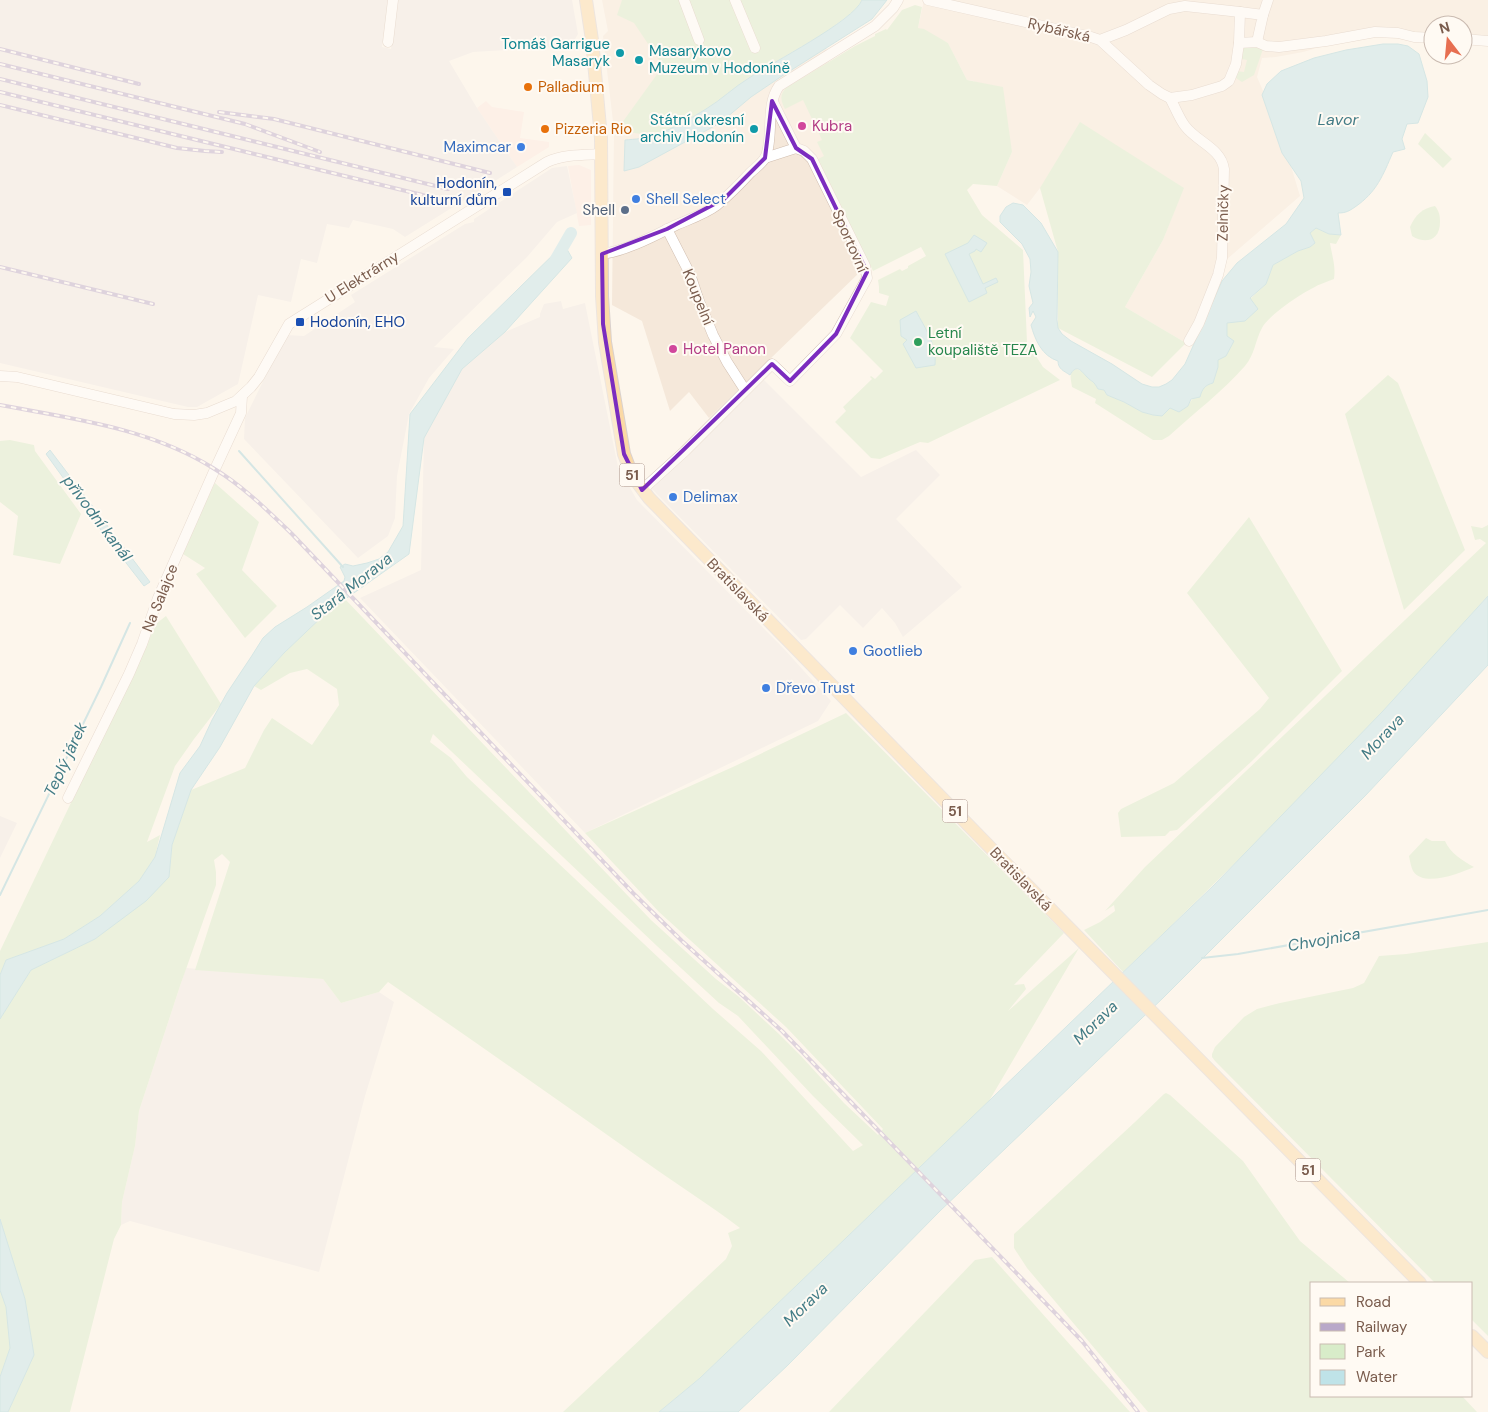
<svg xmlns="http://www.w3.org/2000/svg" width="1488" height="1412" viewBox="0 0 1488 1412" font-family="'DM Sans',sans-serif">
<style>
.residential{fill:#f5e8da}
.commercial{fill:#fde8e0}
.industrial{fill:#efe9e4}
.green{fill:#d8ecc9;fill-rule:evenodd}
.water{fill:#bfe3e8;stroke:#a5d3da}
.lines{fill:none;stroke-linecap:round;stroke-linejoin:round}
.stream{stroke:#a5d3da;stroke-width:2}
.river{stroke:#bfe3e8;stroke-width:12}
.minor-casing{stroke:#d1beb0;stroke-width:11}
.major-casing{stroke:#dad1cd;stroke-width:14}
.minor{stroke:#fff;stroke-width:10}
.major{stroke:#fbd9a5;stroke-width:12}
.rail-casing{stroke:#b9a8c9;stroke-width:4}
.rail{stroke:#fffaf3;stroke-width:2;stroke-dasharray:5.5;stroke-linecap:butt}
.marked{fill:none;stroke:#7b2cbf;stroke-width:4;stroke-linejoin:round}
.culture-dot{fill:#0f9aa8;stroke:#fffaf3;stroke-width:2}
.food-dot{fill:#e8710a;stroke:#fffaf3;stroke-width:2}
.hotel-dot{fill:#d1479c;stroke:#fffaf3;stroke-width:2}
.shop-dot{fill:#3f7fe0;stroke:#fffaf3;stroke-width:2}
.transit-dot{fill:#1a4fb4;stroke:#fffaf3;stroke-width:2}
.service-dot{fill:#5c6f8a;stroke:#fffaf3;stroke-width:2}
.leisure-dot{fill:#2e9e5b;stroke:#fffaf3;stroke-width:2}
.labels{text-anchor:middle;stroke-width:4;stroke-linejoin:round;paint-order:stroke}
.shield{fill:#fffaf3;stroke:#a28b7f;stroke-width:1}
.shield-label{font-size:14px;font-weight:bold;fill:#7a5c4d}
.street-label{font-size:15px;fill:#7a5c4d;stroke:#fffaf3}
.culture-label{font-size:15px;fill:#0d838f;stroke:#fffaf3;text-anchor:end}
.food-label{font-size:15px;fill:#c56008;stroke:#fffaf3;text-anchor:start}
.hotel-label{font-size:15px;fill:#b23c85;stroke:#fffaf3;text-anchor:start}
.shop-label{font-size:15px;fill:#366cbe;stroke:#fffaf3;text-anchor:start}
.transit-label{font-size:15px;fill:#164399;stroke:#fffaf3;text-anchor:end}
.service-label{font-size:15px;fill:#4e5e75;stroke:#fffaf3;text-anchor:end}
.leisure-label{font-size:15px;fill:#27864d;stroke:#fffaf3;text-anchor:start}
.water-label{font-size:16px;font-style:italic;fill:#437c86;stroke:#fffaf3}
</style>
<rect width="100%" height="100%" fill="#fdf6ec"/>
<g class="residential">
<path d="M602,0H826L820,6L861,271L709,418L689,392L670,411L642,321L612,305L614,130L603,36L608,31Z"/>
<path d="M924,0H1488V43L1463,42V25H1433V41L1382,36L1327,45L1303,52L1276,57L1262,58L1257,77L1280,130L1300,196L1226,260L1186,343L1125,307L1163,240L1183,188H1040L1027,205L997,186L1012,152L974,81L967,80L948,43L918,28Z"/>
</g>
<g class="commercial">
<path d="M486,101L492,107L524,112L520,138L549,142V147L517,167L477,108Z"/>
<path d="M579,165L591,170V225L579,226L568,166Z"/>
</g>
<g class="industrial">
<path d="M0,0H389L382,47L391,49L397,0H572L578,34L571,46L473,52L449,61L477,108L517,167L405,237L393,229L353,220L349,228L327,224L317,263L301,259L291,302L258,295L238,384L197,407H188L0,363Z"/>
<path d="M567,166L577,213L557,222L527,257L434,347L454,349L429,378L409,414L397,476L395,518L388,536L358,558L244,439L245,418L286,335L304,336L355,302L351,295L465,224L474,222V219L552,168Z"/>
<path d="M561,301L563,309L585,303L618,467L637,500L785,650L831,701L818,721L585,833L360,598L421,570L424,438L462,369L505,332L540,317V314L544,304Z"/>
<path d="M762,378L861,477L916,450L940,475L896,519L962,587L903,637L895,623L882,608L863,628L840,605L806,639L801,640L652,489V487Z"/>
<path d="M0,816L17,823L0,858Z"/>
<path d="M186,968L323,979L341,1003L379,992L394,1002L365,1096L319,1272L130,1221L121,1225L122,1202L135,1146L139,1111Z"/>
</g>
<g class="green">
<path d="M622,0H862L859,6L853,12L826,32L748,78L707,109L674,127L653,136L629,132L619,127L663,66L634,23L617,15Z"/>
<path d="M915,5L922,7L918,28L924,29L948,43L967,80L1003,87L1012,152L997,186L973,184L967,190L982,215L1023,250L1027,342L1043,367L1060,380L928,443L920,442L880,459L871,458L835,422L846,411L843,407L872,379L870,377L871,376L875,379L883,371L850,338L871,302L886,306L889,296L879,293V287L878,280L900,269L902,271L908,268V266L926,256L921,247L873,271L818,159L824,156L817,142L822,140L803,100L785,109C781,101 779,95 786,88L855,46L875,36V34L886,29L887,30L902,10Z"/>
<path d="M1252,45L1263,49L1254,75L1242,82L1236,78L1237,71L1244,72L1247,60L1242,59L1241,53L1244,48Z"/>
<path d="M1080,122L1184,188L1163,240L1125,307L1186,343L1152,377L1058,328V252L1040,188Z"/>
<path d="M1425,133L1452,159L1443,168L1418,144Z"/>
<path d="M1435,206C1439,211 1440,215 1440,222C1440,240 1426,245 1412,236L1410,227C1415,215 1423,208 1435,206Z"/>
<path d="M1316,228L1329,234L1341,235L1336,244L1330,243C1332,256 1336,266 1334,279C1327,282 1319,284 1313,288C1300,294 1268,316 1262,328C1255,341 1255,354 1245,366C1222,392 1194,413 1169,436L1162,440H1153L1095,403L1096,399L1072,387C1071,379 1068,373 1076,369C1083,371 1083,372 1087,376C1092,382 1093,380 1098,389L1104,390L1107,395L1124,402L1142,412L1153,415L1162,416L1170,408L1188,406C1192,398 1205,385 1213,382L1218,367V359L1227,336V323L1258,309L1250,299L1266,284L1273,265L1298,251L1310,247L1315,243L1310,233Z"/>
<path d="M1388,375L1398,383L1465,550L1404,610L1345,414Z"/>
<path d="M10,440L34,445L35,451L81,514L60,564L13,555L18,516L0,502V441Z"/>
<path d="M215,483L259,522L242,570L277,606L245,638L196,574L205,568L183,554L203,507Z"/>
<path d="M1249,517L1342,671L1252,761L1177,830L1170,831L1165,836L1121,837L1118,813L1121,809L1174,783L1260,709L1269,698L1187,593Z"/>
<path d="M1488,525V596C1452,635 1417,675 1381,714C1297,802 1211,888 1123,972L1084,930L1100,922L1115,911L1114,905L1105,911L1145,867L1486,543L1480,539L1475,540L1471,526L1482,528Z"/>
<path d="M345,599L651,920L716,979L738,996L779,1034L801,1056L844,1103L878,1135L883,1129L786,1027L659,912L585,833L735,766L846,713L1064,933L1014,985L1024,984L1026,989L1008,1011L1079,948L989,1101L700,1378L659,1412H563L726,1259L732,1246L728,1233L740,1228C710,1205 678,1185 647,1163C561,1102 475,1042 388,982L379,992L341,1003L323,979L195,970L230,862L222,854L214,860L216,872V885L180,986L139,1111L135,1146L122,1202L121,1225L114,1239L70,1412H8L34,1355L25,1299L0,1219V1019L31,970L95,939L169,877L172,845L191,790L245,768L264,730L272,718L312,745L339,705L337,689L307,669L290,673L261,690L254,686C282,655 310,623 345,599ZM433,734L657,946L719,1003L738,1016L813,1096L863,1145L853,1151L761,1051L713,1009L467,777L451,758L430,742Z"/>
<path d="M166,616L221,704L194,739L175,766L147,842L160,835L155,857L139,881L100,916L64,939L6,960L0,975V951L157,623Z"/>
<path d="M1426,838L1432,841H1445C1450,853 1463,861 1474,867C1460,873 1424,888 1413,871C1411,867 1410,861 1409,856Z"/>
<path d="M1488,942V1336L1472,1320V1283H1435L1215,1061L1212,1057V1054L1215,1047L1244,1017L1257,1009L1280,1003L1353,988L1364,983L1379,956L1406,954Z"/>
<path d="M1166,1093L1170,1095L1243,1161L1300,1241L1350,1283H1312V1396H1462L1477,1412H1148L1027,1268L1014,1248V1234L1135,1122L1164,1094Z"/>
<path d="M992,1257L1130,1412H829L975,1260Z"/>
<path d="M0,1290L6,1307L10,1348L0,1377Z"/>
</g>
<g class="water">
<path d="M862,0H887L872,19L782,76L751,97L720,123L650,161L639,167L624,171L625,140C635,139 645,139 655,135C672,129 690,119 706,109C721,100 734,87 749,78C771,63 854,21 862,0Z"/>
<path d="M1383,44H1398L1408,46L1419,54L1427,81L1428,97L1418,123L1407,124L1402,139L1405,149L1393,152C1383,175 1377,192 1355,207C1349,211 1346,213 1338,213L1341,235L1329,234L1316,228L1310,233L1315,243L1310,247L1298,251L1273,265L1266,284L1250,298L1258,309L1245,321L1227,323V336L1234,341L1226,356L1218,360V367L1213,383C1205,385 1202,389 1200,397L1191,399L1188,406L1179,412L1170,408L1162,416L1153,415L1142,412L1124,402L1107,395L1104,390L1098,389C1093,380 1093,383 1087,377C1081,371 1077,363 1070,375C1064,371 1058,369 1058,361C1042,356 1035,340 1031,325L1036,317L1033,311L1030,317L1029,308L1033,303L1029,286L1031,272L1030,259L1022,244L1000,222V216L1006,207L1013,203L1023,205L1041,223L1058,252L1057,320L1058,328L1062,334L1071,341L1112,364L1142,384L1152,387H1159L1166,384L1172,380L1185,364L1222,281L1237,263L1286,224L1304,198L1301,181L1282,153L1262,95L1267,84L1281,71L1314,58L1346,50Z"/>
<path d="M974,235L987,243L981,252L976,249L975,251L969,254L983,284L996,278L998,282L985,288L987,293L969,302L945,254L968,243Z"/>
<path d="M564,244L572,258L505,332L462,369L424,438L409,554L327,612L284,653L254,686L220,747L191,790L172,845L169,877L146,901L95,939L31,970L0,1019V975L6,960L64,939L100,916L139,881L155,857L180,773L200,746L212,720L227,693L251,657L263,638L275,627L307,607L344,581L345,577L340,567L345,564L353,566L367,563L379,559L388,552L403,526L410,414L468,338Z"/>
<path d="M916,311C925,328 937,345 935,365L916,368L903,344L907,340L901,336L900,320Z"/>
<path d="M50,450L150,582L144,586L106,537L46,454Z"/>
<path d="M1488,596V665L1365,796L1163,998L940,1211L788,1365L738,1412H659L700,1378L1214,885L1382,712Z"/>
<path d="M0,1219L25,1299L34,1355L8,1412H0V1377L10,1348L6,1307L0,1290Z"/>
</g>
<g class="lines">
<g class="stream">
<path d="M239,451L343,567"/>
<path d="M0,895L101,687L130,623"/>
<path d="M1202,958L1238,954L1488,910"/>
</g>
<path class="river" d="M556,259L571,233"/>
<g class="minor-casing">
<g id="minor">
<path d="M684,0L699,40"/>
<path d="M735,0L755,48"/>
<path d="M928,0L1091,37L1100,40L1149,85L1162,94L1170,98L1192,95L1222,86L1229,81L1236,64L1239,43L1240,12L1185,6L1169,9L1126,30L1100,40"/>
<path d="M1240,12L1263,15L1257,42"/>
<path d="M1263,15L1268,0"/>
<path d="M1463,39L1488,41"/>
<path d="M388,42L393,0"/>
<path d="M1239,43L1257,42L1266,46L1279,47L1326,41L1375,32L1398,33L1414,37L1433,38"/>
<path d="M1170,98C1175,107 1179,118 1185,126C1197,142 1221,148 1224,169L1222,258L1218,275L1199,323L1189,341"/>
<path d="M773,102L796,148"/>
<path d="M765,158L796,148"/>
<path d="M667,229L690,274L699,301L713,335L727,362L745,390"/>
<path d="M602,254C626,251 654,236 676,225C690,219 705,214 717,205C729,195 740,184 750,173C755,168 763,163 766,156C774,134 765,106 779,86L875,26L893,8L898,0"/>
<path d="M0,376L17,377L174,414L194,415L207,413L236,401L251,387L259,377L289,324L547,162C564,154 584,155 602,154"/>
<path d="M642,490L685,451L772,364L790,381L836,334L867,278L865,266L812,159L804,151L796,148"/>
<path d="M68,798L129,674L142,644L158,598L215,469L241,413L242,396"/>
</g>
</g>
<g class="major-casing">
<g id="major">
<path d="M586,0L592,40L601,138L602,296L605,342L624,454L632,475L649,498L1063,922L1420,1283"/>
<path d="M1472,1336L1488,1352"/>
</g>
</g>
<use href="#minor" class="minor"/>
<use href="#major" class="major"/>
<g class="rail-casing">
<g id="rail">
<path d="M0,49L139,84"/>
<path d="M0,64L245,124L320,152"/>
<path d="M0,79L448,189"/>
<path d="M0,92L439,199"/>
<path d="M0,105L177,148L205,151L222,152"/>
<path d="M219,112L274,119L490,173"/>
<path d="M0,267L153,304"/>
<path d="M0,405C74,419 149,428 213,468C243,486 267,510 292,534L633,893L682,941L782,1031L848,1099L1060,1318L1082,1341L1138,1412"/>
</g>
</g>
<use href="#rail" class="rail"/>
</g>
<path d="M0 0H1488V1412H0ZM772,101L796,148L812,159L867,272L836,334L790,381L772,364L642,490L624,454L603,324L602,254L667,229L724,199L765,158Z" fill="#fdf6ec" fill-opacity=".55" fill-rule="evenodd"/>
<path class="marked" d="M772,101L796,148L812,159L867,272L836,334L790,381L772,364L642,490L624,454L603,324L602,254L667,229L724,199L765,158Z"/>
<g class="culture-dot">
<circle cx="620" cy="53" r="5"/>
<circle cx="639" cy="60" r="5"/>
<circle cx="754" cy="129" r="5"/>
</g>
<g class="food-dot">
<circle cx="528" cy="87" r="5"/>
<circle cx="545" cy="129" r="5"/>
</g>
<g class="hotel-dot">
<circle cx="802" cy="126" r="5"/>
<circle cx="673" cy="349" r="5"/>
</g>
<g class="shop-dot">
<circle cx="521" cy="147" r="5"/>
<circle cx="636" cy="199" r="5"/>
<circle cx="673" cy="497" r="5"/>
<circle cx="853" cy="651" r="5"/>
<circle cx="766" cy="688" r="5"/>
</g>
<g class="transit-dot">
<rect x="502" y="187" width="10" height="10" rx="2.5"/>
<rect x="295" y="317" width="10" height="10" rx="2.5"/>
</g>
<circle class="service-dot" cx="625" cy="210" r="5"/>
<circle class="leisure-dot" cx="918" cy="342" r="5"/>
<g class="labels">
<g class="shield">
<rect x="619.5" y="463.5" width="25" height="23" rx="4"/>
<rect x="942.5" y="799.5" width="25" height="23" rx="4"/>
<rect x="1295.5" y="1158.5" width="25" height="23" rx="4"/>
</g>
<g class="shield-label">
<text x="632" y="480">51</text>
<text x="955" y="816">51</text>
<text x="1308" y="1175">51</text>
</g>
<g class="street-label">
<text transform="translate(1059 30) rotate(13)" y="5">Rybářská</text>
<text transform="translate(1223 213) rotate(-89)" y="5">Zelničky</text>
<text transform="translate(850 241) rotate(66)" y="5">Sportovní</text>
<text transform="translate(362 277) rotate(-32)" y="5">U Elektrárny</text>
<text transform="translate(698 297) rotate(68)" y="5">Koupelní</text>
<text transform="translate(738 590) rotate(46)" y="5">Bratislavská</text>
<text transform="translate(160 598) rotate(-68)" y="5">Na Salajce</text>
<text transform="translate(1021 879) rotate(46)" y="5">Bratislavská</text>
</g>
<g class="culture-label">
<text x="610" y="49">Tomáš Garrigue<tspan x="610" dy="17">Masaryk</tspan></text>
<text x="649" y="56" text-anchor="start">Masarykovo<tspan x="649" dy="17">Muzeum v Hodoníně</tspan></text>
<text x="744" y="125">Státní okresní<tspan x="744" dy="17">archiv Hodonín</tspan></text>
</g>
<g class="food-label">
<text x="538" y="92">Palladium</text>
<text x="555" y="134">Pizzeria Rio</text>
</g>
<g class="hotel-label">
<text x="812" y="131">Kubra</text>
<text x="683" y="354">Hotel Panon</text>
</g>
<g class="shop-label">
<text x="511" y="152" text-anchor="end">Maximcar</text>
<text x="646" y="204">Shell Select</text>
<text x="683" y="502">Delimax</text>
<text x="863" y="656">Gootlieb</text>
<text x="776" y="693">Dřevo Trust</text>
</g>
<g class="transit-label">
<text x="497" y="188">Hodonín,<tspan x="497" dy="17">kulturní dům</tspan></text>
<text x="310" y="327" text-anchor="start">Hodonín, EHO</text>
</g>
<g class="service-label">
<text x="615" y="215">Shell</text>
</g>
<g class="leisure-label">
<text x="928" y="338">Letní<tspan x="928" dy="17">koupaliště TEZA</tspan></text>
</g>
<g class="water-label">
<text x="1338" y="125">Lavor</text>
<text transform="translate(98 518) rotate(53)" y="6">přívodní kanál</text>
<text transform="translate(351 586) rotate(-38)" y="6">Stará Morava</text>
<text transform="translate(1382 736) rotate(-47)" y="6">Morava</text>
<text transform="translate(65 759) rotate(-65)" y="6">Teplý járek</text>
<text transform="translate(1324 939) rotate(-10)" y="6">Chvojnica</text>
<text transform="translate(1095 1022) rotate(-44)" y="6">Morava</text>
<text transform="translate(805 1304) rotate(-44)" y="6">Morava</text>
</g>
</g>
<rect x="1310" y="1282" width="162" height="115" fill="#fffaf3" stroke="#cabbb1"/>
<rect x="1320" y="1298" width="25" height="8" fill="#fbd9a5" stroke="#cabbb1"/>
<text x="1356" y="1307" font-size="15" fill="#7a5c4d">Road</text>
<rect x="1320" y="1323" width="25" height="8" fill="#b9a8c9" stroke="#cabbb1"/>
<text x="1356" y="1332" font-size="15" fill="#7a5c4d">Railway</text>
<rect x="1320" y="1344" width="25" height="15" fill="#d8ecc9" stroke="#cabbb1"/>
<text x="1356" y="1357" font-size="15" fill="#7a5c4d">Park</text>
<rect x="1320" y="1370" width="25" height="15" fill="#bfe3e8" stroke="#cabbb1"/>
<text x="1356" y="1382" font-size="15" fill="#7a5c4d">Water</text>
<g transform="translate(1448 40) rotate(344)"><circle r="24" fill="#fffaf3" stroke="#cabbb1"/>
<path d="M0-4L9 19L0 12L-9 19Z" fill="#e76f51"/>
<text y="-8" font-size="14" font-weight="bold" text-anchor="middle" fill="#7a5c4d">N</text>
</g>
</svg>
